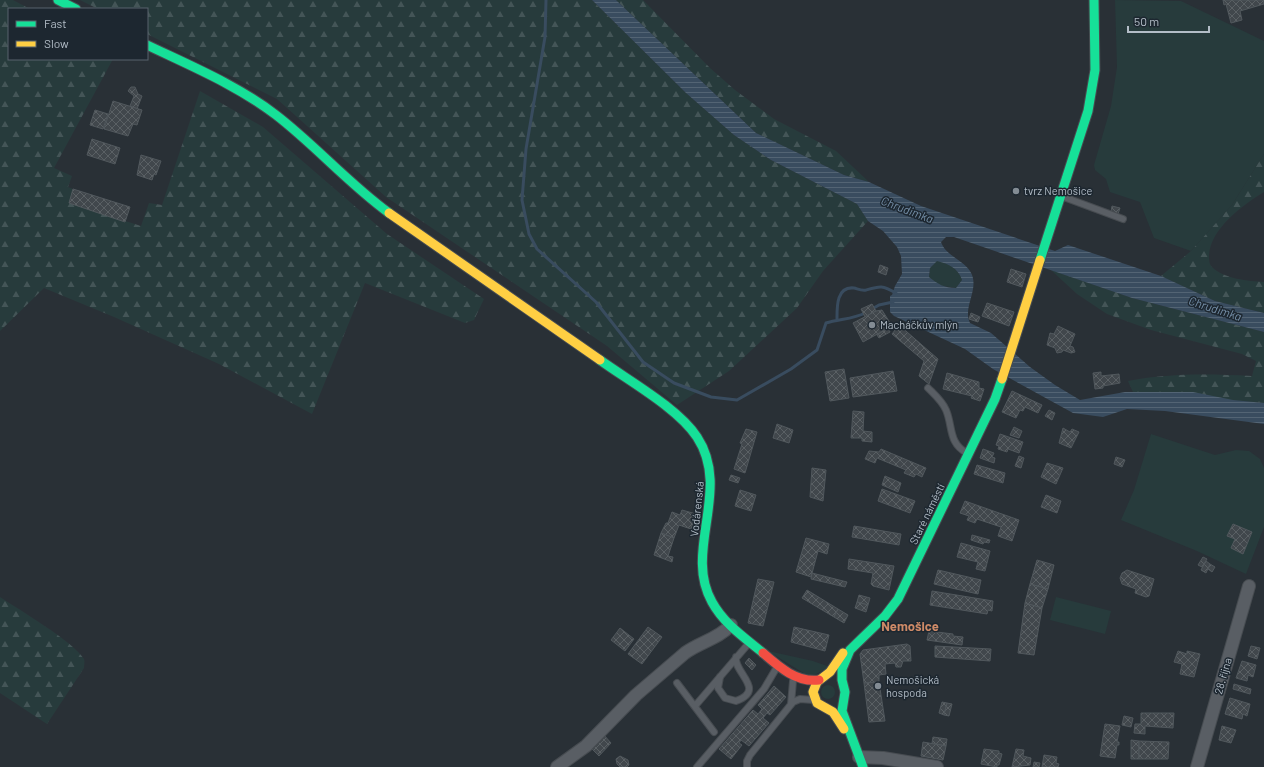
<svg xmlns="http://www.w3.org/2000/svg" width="1264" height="767" viewBox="0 0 1264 767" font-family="Barlow,sans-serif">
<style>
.green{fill:#273b3c}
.forest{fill:url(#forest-firs)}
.water{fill:url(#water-rules);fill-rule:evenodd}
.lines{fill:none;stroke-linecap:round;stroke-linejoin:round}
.stream{stroke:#394c5f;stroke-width:3}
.building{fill:url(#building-cross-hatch);stroke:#51585d}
.lane-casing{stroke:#474c51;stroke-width:8}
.street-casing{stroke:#474c51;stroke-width:14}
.fast-casing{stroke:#474c51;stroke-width:11}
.slow-casing{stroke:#474c51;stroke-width:11}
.jam-casing{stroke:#474c51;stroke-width:11}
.lane{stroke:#595e64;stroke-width:6}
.street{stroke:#595e64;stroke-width:12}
.fast{stroke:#16e098;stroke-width:9}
.slow{stroke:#ffcf43;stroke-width:9}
.jam{stroke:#f24e42;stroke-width:9}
.poi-dot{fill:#838c94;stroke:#1d2730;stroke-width:1.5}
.labels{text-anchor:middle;stroke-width:3;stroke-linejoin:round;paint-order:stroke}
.poi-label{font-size:11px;fill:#b3bdc7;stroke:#1d2730;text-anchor:start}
.street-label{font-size:11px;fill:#b3bdc7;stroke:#1d2730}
.water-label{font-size:12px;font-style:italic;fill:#7690a9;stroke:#1d2730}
.quarter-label{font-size:13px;font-weight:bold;fill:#ce8a67;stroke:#1d2730}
</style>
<defs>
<pattern id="forest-firs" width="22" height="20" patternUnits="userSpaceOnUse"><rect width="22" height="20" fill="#273b3c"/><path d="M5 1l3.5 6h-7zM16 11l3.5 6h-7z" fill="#445557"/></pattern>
<pattern id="water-rules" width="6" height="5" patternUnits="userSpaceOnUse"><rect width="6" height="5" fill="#394c5f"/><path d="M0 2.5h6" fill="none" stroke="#536474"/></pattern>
<pattern id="building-cross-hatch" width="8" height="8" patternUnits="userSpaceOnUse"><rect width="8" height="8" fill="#41474c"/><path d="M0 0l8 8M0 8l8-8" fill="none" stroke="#5a6064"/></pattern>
</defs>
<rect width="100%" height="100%" fill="#293036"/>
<g class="green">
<path d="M1115,0L1181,1L1264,41V154L1232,205L1191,251L1154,238L1140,202L1110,192L1106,179L1095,170L1094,165L1111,106L1117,67Z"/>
<path d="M937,260C949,264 958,268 962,280L956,288L938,285L929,277L930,268Z"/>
<path d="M1151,434L1215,455L1236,450L1249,451L1260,459L1264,468V527L1246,574L1197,551L1121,520L1134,490Z"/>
<path d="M1056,597L1111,611L1105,634L1050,620Z"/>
<path d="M768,651L813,661L830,667L810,677Z"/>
<circle cx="828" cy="692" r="7"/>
</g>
<g class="forest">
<path d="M0,0H13L30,9H9V59H113L54,168L72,176L68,187L73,189L69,203L141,226L149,203L162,205L200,91L263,127L387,234L484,299L474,320L465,323L365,283L312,414L219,364L114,317L44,288L0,331Z"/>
<path d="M80,0H592L686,93L734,135L771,160L857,204L868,221L823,271L797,308L729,371L677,405L607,346L386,197L277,99L147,34V9H98Z"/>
<path d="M616,0H643L710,68L735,90L774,119L836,151L869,182L844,175L756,133Z"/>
<path d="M1264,154V192C1243,205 1211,228 1209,255C1209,259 1209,264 1212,267C1224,279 1248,281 1264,282V313L1215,301L1161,276L1191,251L1232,205Z"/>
<path d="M1051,270L1132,298L1264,332V403L1133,392L1128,381C1171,373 1208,374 1252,376L1256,361L1242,354L1151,330L1107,314L1077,294Z"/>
<path d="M0,597C18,609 74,642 84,659C85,662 84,664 84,668L47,724L0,693Z"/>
</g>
<path class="water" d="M592,0H616L756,133L844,175L869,182L921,206L1055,251L1068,245L1161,276L1215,301L1264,313V332L1132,298L954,237H946L941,242C946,256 963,260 970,271C981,288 962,307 970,323L991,333L1030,367L1055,385L1080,400L1125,392H1193L1233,400L1264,403V424L1165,411L1127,409L1103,417L1073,413L993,369L965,349L894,316L890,312V296L892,295L895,286L902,274L901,256L897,247L883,231L868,221L857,204L771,160L734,135L686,93ZM937,261C949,264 958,268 962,280L956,288C944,288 938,284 929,277L930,268Z"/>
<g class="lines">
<g class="stream">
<path d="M546,0L545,37L526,149L522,200L529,234L537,249L596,302L643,362L674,383L711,397L737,400L791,369L817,350L826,323C839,319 854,319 865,313"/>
<path d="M872,309L879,305L893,302"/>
<path d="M837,319C837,308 836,286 854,288C858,289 862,291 866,290C880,286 882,285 896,293"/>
</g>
</g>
<g class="building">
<path d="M1223,0H1264V4L1240,11L1242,20L1231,23L1226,4L1224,5Z"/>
<path d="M131,87H135L138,94L142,96L137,109L130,106L134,96L128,91Z"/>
<path d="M113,101L142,110L137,125L133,124L128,136L104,129Z"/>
<path d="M95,110L108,114L103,129L90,125Z"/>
<path d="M92,139L120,148L115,164L87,155Z"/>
<path d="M141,155L161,161L156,175L154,174L152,180L137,175Z"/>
<path d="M73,189L130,207L125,222L69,203Z"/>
<path d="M1112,206L1120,208L1118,214L1111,212Z"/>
<path d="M880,265L888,268L886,275L878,272Z"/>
<path d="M1011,269L1026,274L1022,287L1007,282Z"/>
<path d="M987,303L1014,312L1009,326L982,316Z"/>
<path d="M872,304L876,311L865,317L861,309Z"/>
<path d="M882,310L892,326L863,342L853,323L876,311Z"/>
<path d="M971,313L980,317L978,322L969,319Z"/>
<path d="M899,325L938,359L929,384L919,376L924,361L892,334Z"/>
<path d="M1058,326L1075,334L1070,346L1073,347L1075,352L1071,353L1063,350L1062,352L1057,353L1055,348L1047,345L1050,333L1054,334Z"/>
<path d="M888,328L890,332L879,338L877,335Z"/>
<path d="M844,369L849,398L830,401L825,372Z"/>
<path d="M893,371L897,391L853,397L850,378Z"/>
<path d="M1101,372V376L1119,374L1120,383L1103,386V388L1095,389L1093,373Z"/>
<path d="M947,373L979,382V388L984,389L980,401L971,398L972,396L943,389Z"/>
<path d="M1012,391L1042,405L1038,413L1025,407L1023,411L1020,410L1016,418L1002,412Z"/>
<path d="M1049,410L1055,413L1052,420L1045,416Z"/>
<path d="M853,411L864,412L863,431L872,432V442L862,441V438H851Z"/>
<path d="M777,424L793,430L789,443L773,438Z"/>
<path d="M1014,427L1022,431L1019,438L1010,435Z"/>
<path d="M1063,428L1070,432L1072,429L1079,432L1071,448L1059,443Z"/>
<path d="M746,429L757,432L745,473L734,469L742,444L740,443Z"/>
<path d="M1000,434L1023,442L1019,453L1008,449L1007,452L998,449L999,446L996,445Z"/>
<path d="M881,449L926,468L922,477L916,474L914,477L904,473L906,470L877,458L875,463L865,459L869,451L879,452Z"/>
<path d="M983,449L994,453L992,457L995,458L994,463L980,458Z"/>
<path d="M1019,456L1024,458L1021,468L1015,466Z"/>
<path d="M1116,457L1125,460L1122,467L1114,464Z"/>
<path d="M1047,463L1063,468L1056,484L1041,477Z"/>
<path d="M977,465L1005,473L1003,483L974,474Z"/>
<path d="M812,468L826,470L823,501L810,497Z"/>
<path d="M731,475L740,478L738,483L729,480Z"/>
<path d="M885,476L901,483L898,492L882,485Z"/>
<path d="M882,489L915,501L910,513L878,501Z"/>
<path d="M740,490L756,495L751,511L735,506Z"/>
<path d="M1046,495L1061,501L1057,513L1041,507Z"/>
<path d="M965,501L1019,520L1012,541L998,536L1001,527L977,519L975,523L967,520L969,516L960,513Z"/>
<path d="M682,510L696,514L691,529L679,525L674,538L661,533L666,523H668L672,512L680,515Z"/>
<path d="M1233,524L1252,532L1243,554L1231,548L1235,539L1227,536Z"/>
<path d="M854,526L901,534L899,545L852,537Z"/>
<path d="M661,533L674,538L668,556L673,557L672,562L654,555Z"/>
<path d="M972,535L990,540L989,543L984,542L983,544L971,540Z"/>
<path d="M806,538L829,544L827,554L818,551L811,577L796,572Z"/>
<path d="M961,543L990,551L985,571L976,569L978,562L957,557Z"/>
<path d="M1203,557L1207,559L1202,567L1198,565Z"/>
<path d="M849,559L894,566L889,590L873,586L871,584L873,573L848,569Z"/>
<path d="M1037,560L1054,565L1048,589L1030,584Z"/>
<path d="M1206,561L1210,564L1206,573L1201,570Z"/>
<path d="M1210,564L1215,567L1212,572L1208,569Z"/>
<path d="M938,570L981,580L978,594L934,584Z"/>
<path d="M1127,570L1154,579L1149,596L1146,597L1135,593L1136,589L1122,584L1120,578L1122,573Z"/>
<path d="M812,573L847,582L845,587L811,579Z"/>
<path d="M758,579L774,582L763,626L748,623Z"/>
<path d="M1030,584L1048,589L1042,608L1025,603Z"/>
<path d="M807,590L838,609L834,617L802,598Z"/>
<path d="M932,591L993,601L992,611L988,610L987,614L930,605Z"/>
<path d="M859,595L870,598L868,605L857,602Z"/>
<path d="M857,602L868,605L866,612L855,608Z"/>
<path d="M1025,603L1042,608L1034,655L1018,653Z"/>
<path d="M838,609L848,615L844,623L834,617Z"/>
<path d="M648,627L662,637L642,664L628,654Z"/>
<path d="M794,627L829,635L825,651L791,642Z"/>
<path d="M620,628L634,639L625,651L611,640Z"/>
<path d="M929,631L953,634V636L963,637L962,645L927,640Z"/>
<path d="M907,644L910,646L911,661H903L901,667H896L895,663L885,664L886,674L879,675V682L864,683L860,654L863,650Z"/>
<path d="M935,646L991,649L990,661L935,657Z"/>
<path d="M1251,646L1260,648L1257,659L1248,656Z"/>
<path d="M1178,651L1187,654V651L1200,654L1194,677L1180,674L1182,664L1174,662Z"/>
<path d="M749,658L756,665L752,670L745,663Z"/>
<path d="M1242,661L1256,665L1253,677L1248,675L1247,681L1236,678Z"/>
<path d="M879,682L885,721L869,722L864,683Z"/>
<path d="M1234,684L1251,689L1250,694L1233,689Z"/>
<path d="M774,686L786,697L770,715L767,713L763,718L769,723L749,746L741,740L739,743L742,745L731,759L719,749L753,710L758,714L762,709L758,705Z"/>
<path d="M1230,698L1250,704L1247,716L1243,714L1242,719L1225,714Z"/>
<path d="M942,702L947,703L944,715L939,713Z"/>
<path d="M947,703L952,704L949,716L944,715Z"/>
<path d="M1141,713H1174L1173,728L1145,726V734L1134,733L1135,724H1141Z"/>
<path d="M1124,716L1133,718L1131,727L1122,725Z"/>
<path d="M1105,724L1120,726L1117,742H1119V745H1117L1115,758L1100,756Z"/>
<path d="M1222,726L1236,730L1231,743L1219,740Z"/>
<path d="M603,734L611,743L599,756L590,747Z"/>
<path d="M933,737L947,739L946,746L932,743Z"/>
<path d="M1131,740L1139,741V759H1131Z"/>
<path d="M1139,741L1169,742L1168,759H1139Z"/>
<path d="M923,742L946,746L943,760L921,756Z"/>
<path d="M984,749L999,751V753L1002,754L999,765H997V767L981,764Z"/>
<path d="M1016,749L1024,750L1023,756L1031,758L1030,765L1012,767Z"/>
<path d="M1044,755L1057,757L1056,763L1059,764L1058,767H1042Z"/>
<path d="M620,756L628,760L629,765L627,767H620L617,764L616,759Z"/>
<path d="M1034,762L1040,763L1039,767H1033Z"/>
</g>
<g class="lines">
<g class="lane-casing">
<g id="lane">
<path d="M1061,196L1123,219"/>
<path d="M928,388C935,395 942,401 946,410C953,426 948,443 967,453"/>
<path d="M720,677L718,688L725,698L736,701C767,690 733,672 736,657"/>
<path d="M677,683L714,732"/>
<path d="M791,704L793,681"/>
<path d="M695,706L749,643"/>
<path d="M697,767L764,689L777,667"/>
<path d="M747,767V761L750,755L793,702L800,699L813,700"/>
</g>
</g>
<g class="street-casing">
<g id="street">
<path d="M859,757L883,758L937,767"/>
<path d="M557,767L586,746L636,695L685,653C700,642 718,639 731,625"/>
<path d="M1197,767L1249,586"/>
</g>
</g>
<g class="fast-casing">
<g id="fast">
<path d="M58,0L76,9"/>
<path d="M147,45C191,66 237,85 276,115C315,145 348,183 389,213"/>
<path d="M1040,260L1088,111L1095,70L1094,0"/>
<path d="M600,360C629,381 678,408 697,437C732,490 683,551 712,602C724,624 745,638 763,653"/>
<path d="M863,767L842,711L845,692L842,680V669L850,650L885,616L898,599L995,399L1002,379"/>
</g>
</g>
<g class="slow-casing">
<g id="slow">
<path d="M389,213L600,360"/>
<path d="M1002,379L1040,260"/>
<path d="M843,653L830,672L817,682L813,692L817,703L833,712L844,729"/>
</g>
</g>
<g class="jam-casing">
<path id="jam" d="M763,653C779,667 797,683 819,680"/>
</g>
<use href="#lane" class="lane"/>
<use href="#street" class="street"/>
<use href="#fast" class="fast"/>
<use href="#slow" class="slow"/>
<use href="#jam" class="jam"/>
</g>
<g class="poi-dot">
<circle cx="1016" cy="191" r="4"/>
<circle cx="872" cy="325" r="4"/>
<circle cx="878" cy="686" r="4"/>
</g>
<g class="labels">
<g class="poi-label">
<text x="1024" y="195">tvrz Nemošice</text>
<text x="880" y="329">Macháčkův mlýn</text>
<text x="886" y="684">Nemošická<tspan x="886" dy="13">hospoda</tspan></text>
</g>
<g class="street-label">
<text transform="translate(697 509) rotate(-84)" y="4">Vodárenská</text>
<text transform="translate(927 514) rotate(-64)" y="4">Staré náměstí</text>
<text transform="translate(1223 676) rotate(-74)" y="4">28. října</text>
</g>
<g class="water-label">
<text transform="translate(907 210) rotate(21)" y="4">Chrudimka</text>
<text transform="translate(1215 309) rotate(18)" y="4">Chrudimka</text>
</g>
<g class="quarter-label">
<text x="910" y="631">Nemošice</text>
</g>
</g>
<rect x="8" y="8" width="140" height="52" fill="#1d2730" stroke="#59636c"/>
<rect x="16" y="21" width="20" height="6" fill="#16e098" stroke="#59636c"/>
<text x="44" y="28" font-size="12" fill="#b3bdc7">Fast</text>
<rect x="16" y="41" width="20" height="6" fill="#ffcf43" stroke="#59636c"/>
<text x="44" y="48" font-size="12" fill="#b3bdc7">Slow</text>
<path d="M1128 26v6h81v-6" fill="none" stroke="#b3bdc7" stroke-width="2"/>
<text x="1134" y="26" font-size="12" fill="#b3bdc7" stroke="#1d2730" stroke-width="3" paint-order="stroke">50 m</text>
</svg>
